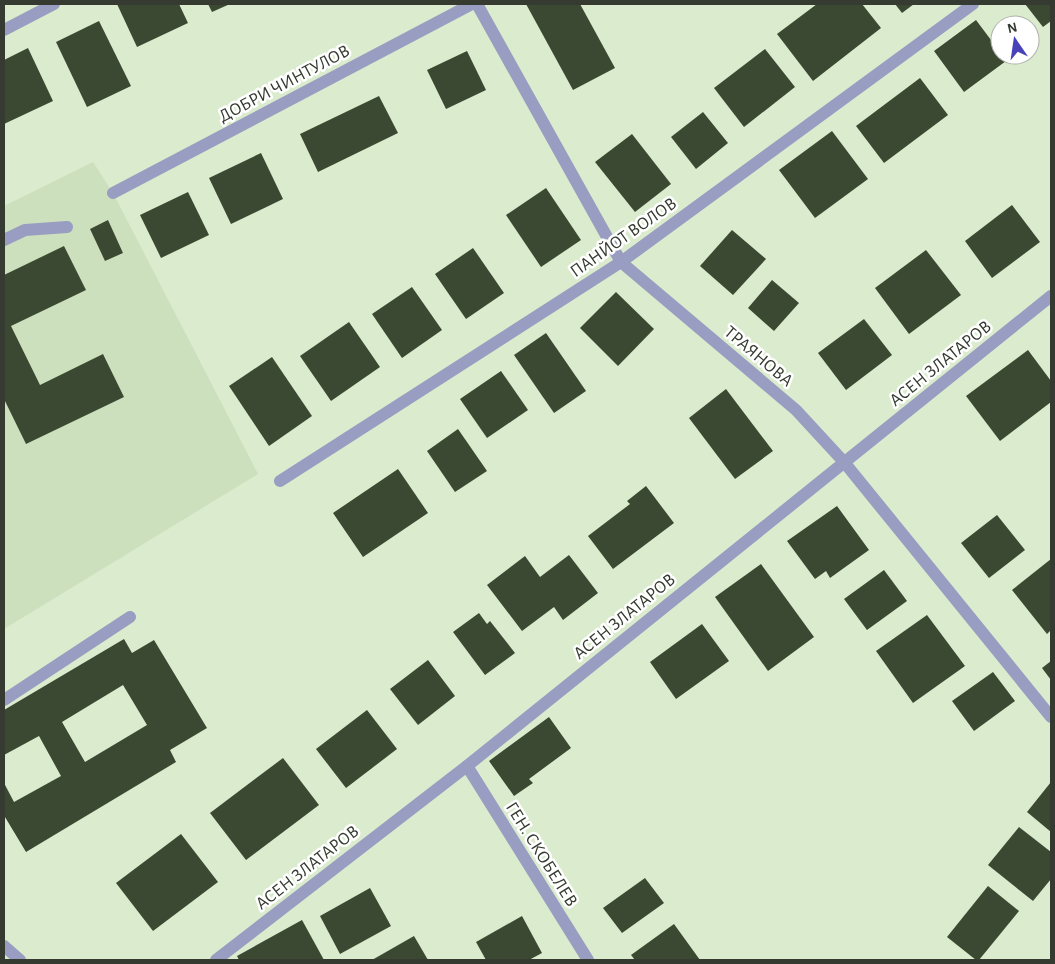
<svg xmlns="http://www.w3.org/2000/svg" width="1055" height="964" viewBox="0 0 1055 964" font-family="'Alegreya Sans',sans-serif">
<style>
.built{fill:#cce0bd}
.building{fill:#3c4932;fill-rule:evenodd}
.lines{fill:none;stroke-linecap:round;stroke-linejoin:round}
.service{stroke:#989dc1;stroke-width:12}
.minor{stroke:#989dc1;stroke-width:12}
.labels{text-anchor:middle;stroke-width:5;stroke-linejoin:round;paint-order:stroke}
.street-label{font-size:18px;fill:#353b30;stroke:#fff}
</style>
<rect width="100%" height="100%" fill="#daebce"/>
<path class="built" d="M93,162L113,193L258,474L4,629V206Z"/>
<g class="building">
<path d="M117,4H179L188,23L137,47Z"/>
<path d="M208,4H230L212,12Z"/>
<path d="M526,4H580L615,68L573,90Z"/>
<path d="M817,4H862L881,28L813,81L777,34Z"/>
<path d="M895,4H914L902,13Z"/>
<path d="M1025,4H1051V21L1043,27Z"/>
<path d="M976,20L1000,52V55H1002L1006,61L964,92L934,51Z"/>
<path d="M99,21L131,86L87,107L56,42Z"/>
<path d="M28,48L53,101L4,124V60Z"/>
<path d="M765,49L795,87L744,127L714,88Z"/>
<path d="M467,51L486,90L446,109L427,70Z"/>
<path d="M920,78L948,115L884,163L856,126Z"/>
<path d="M379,96L398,133L318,172L300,134Z"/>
<path d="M703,112L728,143L696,169L671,137Z"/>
<path d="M832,131L868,179L815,218L779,170Z"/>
<path d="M632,134L671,184L635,212L595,162Z"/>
<path d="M261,153L283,199L231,224L209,178Z"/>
<path d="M546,188L581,240L541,267L506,215Z"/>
<path d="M188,192L209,235L161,258L140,215Z"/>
<path d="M1012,205L1040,242L992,278L965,241Z"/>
<path d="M108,220L123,253L105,261L90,229Z"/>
<path d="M732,230L766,259L733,295L700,266Z"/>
<path d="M64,246L86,290L11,326L40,385L103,354L124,397L26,444L4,399V275Z"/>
<path d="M473,248L504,293L466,319L435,274Z"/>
<path d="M926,250L961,295L909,334L875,288Z"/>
<path d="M772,280L799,303L774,331L748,308Z"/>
<path d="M412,287L442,330L402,358L372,314Z"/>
<path d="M616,292L654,329L618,366L580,328Z"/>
<path d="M864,319L892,355L846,390L818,353Z"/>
<path d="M349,322L380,367L331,401L300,356Z"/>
<path d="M546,333L586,391L554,413L514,355Z"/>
<path d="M1028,350L1051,381V402L1000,441L966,396Z"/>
<path d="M272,357L312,416L269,446L229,386Z"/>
<path d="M501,371L528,410L487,438L460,399Z"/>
<path d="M726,389L773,451L735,479L689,418Z"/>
<path d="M458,429L487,471L455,492L427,451Z"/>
<path d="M398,469L428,513L363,557L333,513Z"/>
<path d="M646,486L674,523L613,569L588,536L630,504L627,501Z"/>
<path d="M837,506L869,550L830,578L826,571L815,579L787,541Z"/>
<path d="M997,515L1025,550L989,578L961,543Z"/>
<path d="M569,555L598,593L563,620L554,607L522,631L487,585L525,556L540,577Z"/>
<path d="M1051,559V630L1047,634L1012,590Z"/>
<path d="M761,564L814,637L768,671L715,597Z"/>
<path d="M884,570L907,601L867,630L844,599Z"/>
<path d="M479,613L487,624L490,621L515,653L485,675L453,632Z"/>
<path d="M927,615L965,666L913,703L876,651Z"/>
<path d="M702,624L729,661L676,699L650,662Z"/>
<path d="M124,639L132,653L154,640L207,728L170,750L176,762L26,852L5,817L4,818V783L14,802L61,776L39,736L4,755V710ZM123,685L147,725L85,762L62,722Z"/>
<path d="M428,660L455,696L418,725L390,689Z"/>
<path d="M1051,661V680L1042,668Z"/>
<path d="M993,672L1015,701L974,731L952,701Z"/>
<path d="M367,710L397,749L346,788L316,749Z"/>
<path d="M549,717L571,748L529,779L533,783L514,796L489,761Z"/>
<path d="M283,758L319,805L246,860L210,813Z"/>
<path d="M1051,782V832L1027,812Z"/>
<path d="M1019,827L1051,852V879L1033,901L988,865Z"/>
<path d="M181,834L218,882L153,931L116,883Z"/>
<path d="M645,878L664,903L622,933L603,908Z"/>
<path d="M988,886L1019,911L979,960H976L947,937Z"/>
<path d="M370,888L391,926L340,954L320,916Z"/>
<path d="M522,916L542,953L529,960H486L476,942Z"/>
<path d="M302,920L324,960H239L237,956Z"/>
<path d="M674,924L700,960H635L631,955Z"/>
<path d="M414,936L428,960H372Z"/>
</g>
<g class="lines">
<g class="service">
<path d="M4,240L25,230L67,227"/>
<path d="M4,700L130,617"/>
</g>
<g class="minor">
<path d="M477,4L621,262L796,410L844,462L1051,717"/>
<path d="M4,30L54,4"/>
<path d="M113,193L472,4"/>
<path d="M280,481L621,262L973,4"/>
<path d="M467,766L588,960"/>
<path d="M4,946L20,960"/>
<path d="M216,960L467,766L1051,296"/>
</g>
</g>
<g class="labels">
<g class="street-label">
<text transform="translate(284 83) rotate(-28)" y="6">ДОБРИ ЧИНТУЛОВ</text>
<text transform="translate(623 237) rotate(-35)" y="6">ПАНЙОТ ВОЛОВ</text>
<text transform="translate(759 356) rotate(40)" y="6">ТРАЯНОВА</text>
<text transform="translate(940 363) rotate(-39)" y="6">АСЕН ЗЛАТАРОВ</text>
<text transform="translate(624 616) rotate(-39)" y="6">АСЕН ЗЛАТАРОВ</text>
<text transform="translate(542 854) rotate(58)" y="6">ГЕН. СКОБЕЛЕВ</text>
<text transform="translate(307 867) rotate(-38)" y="6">АСЕН ЗЛАТАРОВ</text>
</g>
</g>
<rect width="1055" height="964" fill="none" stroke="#353b30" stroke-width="10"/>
<g transform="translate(1015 40) rotate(347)"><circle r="24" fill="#ffffff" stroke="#aeb1ac"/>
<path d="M0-4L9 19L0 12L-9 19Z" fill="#4742b8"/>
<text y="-8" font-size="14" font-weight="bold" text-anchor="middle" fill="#353b30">N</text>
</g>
</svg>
